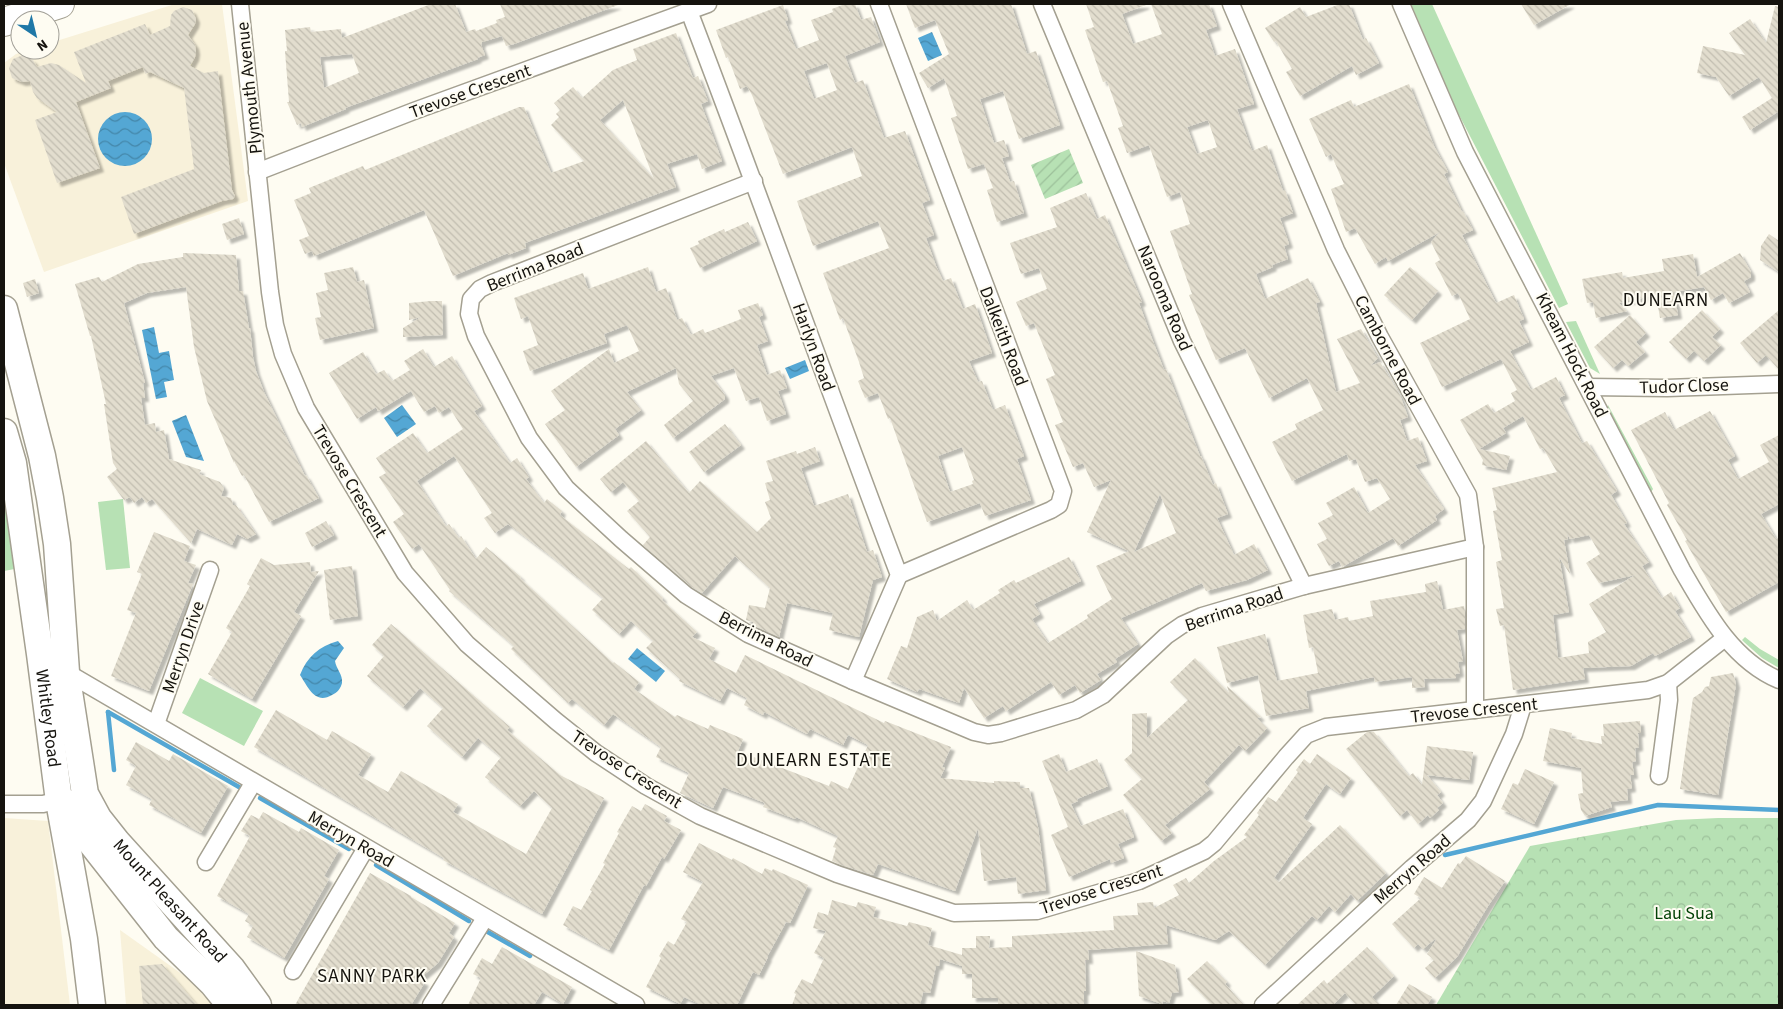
<svg xmlns="http://www.w3.org/2000/svg" width="1783" height="1009" viewBox="0 0 1783 1009" font-family="'Source Sans 3',sans-serif">
<style>
.built{fill:#f8f1da}
.forest{fill:url(#forest-crowns)}
.park{fill:#b7e1b4}
.garden{fill:url(#garden-furrows)}
.water{fill:url(#water-waves)}
.lines{fill:none;stroke-linecap:round;stroke-linejoin:round}
.stream{stroke:#54a7d4;stroke-width:4.5}
.building{fill:url(#building-back-hatch);fill-rule:evenodd;filter:url(#shadow)}
.street-casing{stroke:#a4a091;stroke-width:19}
.primary-casing{stroke:#a4a091;stroke-width:29}
.highway-casing{stroke:#a4a091;stroke-width:30}
.street{stroke:#fff;stroke-width:16}
.primary{stroke:#fff;stroke-width:26}
.highway{stroke:#fff;stroke-width:28}
.labels{text-anchor:middle;stroke-width:4;stroke-linejoin:round;paint-order:stroke}
.street-label{font-size:18px;fill:#15130e;stroke:#fefcf2}
.park-label{font-size:18px;fill:#024205;stroke:#fefcf2}
.neighbourhood-label{font-size:19px;letter-spacing:1px;fill:#15130e;stroke:#fefcf2}
</style>
<defs>
<pattern id="forest-crowns" width="20" height="18" patternUnits="userSpaceOnUse" patternTransform="scale(1.25)"><rect width="20" height="18" fill="#b7e1b4"/><path d="M2 6a3 3 0 1 1 6 0M12 15a3 3 0 1 1 6 0" fill="none" stroke="#9cc09a"/></pattern>
<pattern id="garden-furrows" width="10" height="10" patternUnits="userSpaceOnUse" patternTransform="scale(1.25)"><rect width="10" height="10" fill="#b7e1b4"/><path d="M-1 1l2-2M0 10L10 0M9 11l2-2" fill="none" stroke="#9cc09a"/></pattern>
<pattern id="water-waves" width="16" height="10" patternUnits="userSpaceOnUse" patternTransform="scale(1.25)"><rect width="16" height="10" fill="#54a7d4"/><path d="M0 5q4-4 8 0t8 0" fill="none" stroke="#4487aa"/></pattern>
<pattern id="building-back-hatch" width="6" height="6" patternUnits="userSpaceOnUse" patternTransform="scale(1.25)"><rect width="6" height="6" fill="#e2ddce"/><path d="M-1 5l2 2M0 0l6 6M5-1l2 2" fill="none" stroke="#c1bdb0"/></pattern>
<filter id="shadow"><feDropShadow dx="4" dy="4" stdDeviation="1" flood-color="#0004"/></filter>
</defs>
<rect width="100%" height="100%" fill="#fefcf2"/>
<g class="built">
<path d="M175,4H222L248,201L44,272L4,163V63L16,54L28,50H50V43Z"/>
<path d="M4,818L48,821L70,1005H4Z"/>
<path d="M120,930L203,989L211,1005H126Z"/>
</g>
<path class="forest" d="M1718,818H1779V1005H1436L1530,846L1676,820Z"/>
<g class="park">
<path d="M1411,4H1432L1568,304L1559,308L1457,111Z"/>
<path d="M1576,321L1600,374L1590,368L1566,322Z"/>
<path d="M1608,405L1653,489L1650,494L1607,410Z"/>
<path d="M4,464L20,568L4,571Z"/>
<path d="M123,499L130,568L106,570L98,502Z"/>
<path d="M1745,637L1760,649L1779,660V668L1762,658L1744,642L1742,640Z"/>
<path d="M200,678L263,711L244,746L182,713Z"/>
</g>
<path class="garden" d="M1069,149L1083,183L1045,199L1031,165Z"/>
<g class="water">
<path d="M932,32L942,55L928,61L918,38Z"/>
<circle cx="125" cy="139" r="27"/>
<path d="M154,327L159,353L169,351L174,380L164,382L167,397L156,399L142,330Z"/>
<path d="M805,360L809,371L790,379L785,368Z"/>
<path d="M402,405L416,424L397,437L384,418Z"/>
<path d="M186,415L204,461L186,457L172,421Z"/>
<path d="M338,641L344,648L335,661C336,669 343,674 342,683C341,688 337,693 332,695C315,705 308,687 300,675C307,657 319,646 338,641Z"/>
<path d="M637,648L665,671L656,682L628,659Z"/>
</g>
<g class="lines">
<g class="stream">
<path d="M108,712L239,787"/>
<path d="M108,712L114,770"/>
<path d="M260,798L349,849"/>
<path d="M1445,855L1658,805L1779,810"/>
<path d="M376,865L469,921"/>
<path d="M486,931L530,956"/>
</g>
</g>
<g class="building">
<path d="M431,4H455L466,32L475,29L476,31L497,23L496,20L505,17L500,4L618,5L514,44L506,46L502,36L482,42L481,45L485,55L477,58L478,59L345,108L346,109L302,127L301,123L297,125L287,102H289L285,51H287L285,30L310,27L311,32L341,29L342,38ZM352,54L359,73L324,88L320,57Z"/>
<path d="M845,4H855L861,20L871,17L880,42L845,56L855,83L863,80L884,138L905,131L930,200L922,203L934,235L926,238L936,266L943,281L951,278L963,309L975,304L992,353L969,361L978,382L982,381L993,410L1005,405L1024,456L1017,459L1031,500L985,516L980,503L927,522L890,418L888,419L878,393L865,398L858,381L864,378L859,362L843,318L840,320L823,273L889,248L878,221L813,246L797,201L862,176L852,147L783,174L752,95L747,86L740,89L728,57L726,58L716,30L783,5L788,20L785,21L796,49L819,40L811,20L833,12L832,9ZM827,63L837,90L814,99L804,71ZM962,447L974,480L972,481L973,484L950,492L938,456Z"/>
<path d="M906,4H1011L1027,54L1036,51L1060,125L1019,139L1003,91L980,99L994,143L1004,140L1009,156L1002,158L1010,182L1014,181L1024,213L997,222L987,190L993,188L984,164L968,169L951,118L957,116L944,78L928,88L919,73L949,54L935,20L915,28Z"/>
<path d="M1086,4H1145L1146,5L1122,14L1133,44L1162,34L1151,4H1209L1217,26L1206,30L1215,56L1235,49L1254,104L1237,109L1252,151L1267,145L1283,191L1285,190L1293,213L1280,218L1289,244L1284,246L1288,259L1272,265L1273,267L1256,274L1265,299L1308,278L1320,302L1316,303L1336,392L1360,383L1337,339L1361,329L1378,358L1370,366L1380,362L1400,395L1408,417L1400,420L1407,441L1418,437L1427,461L1415,465L1444,509L1435,516L1437,520L1398,546L1393,538L1342,567L1339,561L1329,566L1317,544L1327,539L1318,523L1333,515L1326,503L1354,487L1368,513L1390,499L1377,478L1365,482L1356,459L1349,461L1347,454L1292,481L1272,442L1297,429L1295,424L1323,410L1307,378L1269,398L1245,348L1216,360L1189,295L1192,294L1170,231L1190,224L1180,192L1167,197L1149,145L1127,153L1118,128L1123,126L1107,81L1103,82L1085,30L1094,27ZM1208,120L1217,147L1197,154L1187,127Z"/>
<path d="M1340,4H1349L1363,40L1366,38L1379,63L1356,75L1352,66L1300,96L1286,72L1292,69L1276,41L1274,42L1265,28L1300,7L1306,17Z"/>
<path d="M1521,4H1571L1534,25Z"/>
<path d="M1775,6L1779,7V111L1750,130L1742,117L1772,98L1759,77L1729,96L1716,77L1697,73L1703,46L1745,55L1729,33L1750,19L1766,43Z"/>
<path d="M183,7L192,10L196,19L195,24L188,35L195,45L196,51L195,57L190,66L204,73L218,71L232,190L235,196L233,199L222,201L134,234L121,197L194,169L184,88L150,72L145,74L143,67L108,81L111,88L76,102L100,168L57,183L35,120L57,112L37,98L33,92L30,81L22,82L12,78L9,68L13,59L23,55L33,60L37,67L51,63L59,65L86,83L74,52L145,24L150,35L170,26L171,15L174,11Z"/>
<path d="M676,33L693,78L698,76L708,101L701,104L722,161L702,169L697,154L667,164L676,187L525,243L526,248L508,255V253L453,276L424,210L314,256L312,251L305,254L299,240L309,236L294,200L311,193L309,188L363,166L365,170L519,107H524L551,173L584,161L551,125L559,117L556,114L560,110L554,103L573,87L582,98L613,70L637,60L633,49ZM623,100L654,179L600,120Z"/>
<path d="M1409,84L1434,146L1448,172L1444,174L1462,212L1463,211L1473,230L1462,235L1496,303L1514,295L1524,319L1519,321L1529,342L1510,351L1531,390L1556,377L1565,395L1559,398L1582,443L1587,441L1617,491L1611,495L1627,523L1624,524L1649,562L1642,566L1662,598L1671,592L1680,608L1675,611L1691,637L1655,656L1653,653L1631,666L1583,668L1585,679L1513,690L1504,625L1500,626L1496,609L1504,608L1496,562L1502,560L1493,511L1497,510L1492,488L1557,472L1543,448L1540,449L1523,416L1503,428L1506,433L1479,449L1510,456L1506,470L1482,465L1483,460L1460,420L1488,404L1494,413L1515,401L1511,393L1517,390L1501,359L1442,387L1420,343L1470,319L1458,293L1452,296L1435,263L1440,260L1431,242L1440,232L1388,261L1386,257L1375,264L1355,228L1346,232L1331,189L1344,184L1331,154L1326,157L1309,119L1351,100L1354,107ZM1567,533L1570,539L1589,535L1600,554L1586,563L1599,583L1635,575L1589,604L1606,632L1588,642L1589,653L1558,658L1553,615L1569,612L1559,557L1570,574L1564,540L1568,539Z"/>
<path d="M1086,193L1097,219L1105,215L1142,302L1139,303L1151,336L1164,370L1166,369L1200,456H1201L1213,485L1216,483L1228,514L1217,518L1234,555L1254,544L1268,570L1247,580L1206,591L1202,583L1121,618L1138,644L1115,659L1117,662L1097,674L1101,680L1080,693L1075,685L1059,695L1051,682L1006,711L1003,706L984,718L964,688L959,703L919,689L917,692L887,679L901,646L907,648L917,617L933,610L937,621L967,600L973,610L1000,593L998,590L1014,580L1016,583L1069,557L1081,581L1034,604L1040,614L1032,619L1048,643L1088,618L1087,615L1112,599L1096,566L1129,551L1087,532L1111,480L1094,487L1083,463L1073,467L1055,425L1063,422L1046,379L1055,375L1034,323L1026,326L1016,302L1047,289L1039,268L1021,274L1010,243L1057,227L1050,208ZM1160,494L1176,533L1134,552Z"/>
<path d="M239,218L244,234L227,240L222,224Z"/>
<path d="M748,222L757,241L700,268L690,248L699,244L698,241L724,229L725,232Z"/>
<path d="M1769,234L1779,241V272L1760,260L1761,246Z"/>
<path d="M183,253L236,255L239,291H243L249,328H250L253,357L256,371L264,392L305,476L306,475L319,498L269,522L244,475L242,476L234,461V463L207,401L194,347L186,287L147,293L124,303L145,383H143L145,398H141L145,425L155,423L156,432L164,430L169,459L201,470L199,474L220,482L224,488L221,496L231,498L233,505H236L256,534L247,539L237,534L232,545L197,529L191,543L152,499L146,503L142,497L134,503L130,497L124,500L107,477L117,469L113,463L104,404H106L91,336H90L75,284L99,277L102,282L138,264L183,257Z"/>
<path d="M1740,253L1751,272V277L1744,281L1750,292L1729,303L1723,293L1711,300L1704,287L1674,292L1678,315L1660,318L1656,295L1619,303L1627,311L1596,318L1593,302L1587,303L1582,279L1622,272L1623,278L1664,271L1662,259L1693,254L1697,277Z"/>
<path d="M353,267L357,282L364,280L374,328L320,340L315,318L321,317L316,293L328,290L324,273Z"/>
<path d="M648,267L656,292L666,288L677,320L682,318L691,335L703,329L705,333L741,319L738,310L758,303L763,315L759,317L768,341L757,345L767,375L780,370L787,388L778,391L786,414L767,421L759,397L746,401L734,368L711,376L725,395V399L673,438L664,425L693,401L679,384L676,368L627,392L641,410L615,429L619,435L576,467L545,424L565,410L551,391L609,349L614,363L639,351L627,325L604,334L607,343L530,371L523,351L538,345L528,316L521,319L514,298L583,273L588,289Z"/>
<path d="M1410,267L1438,291L1412,320L1384,295Z"/>
<path d="M35,279L39,293L27,297L23,283Z"/>
<path d="M431,301H442L443,335L403,337V328L421,317L409,320V303Z"/>
<path d="M1702,310L1720,329L1712,337L1721,345L1704,361L1694,351L1686,359L1669,342Z"/>
<path d="M1779,310V370L1766,355L1757,363L1740,343Z"/>
<path d="M1630,315L1646,333L1636,342L1645,352L1628,366L1622,360L1613,368L1594,347Z"/>
<path d="M423,349L434,367L452,356L482,406L474,411L510,463L517,458L529,477L526,479L544,503L547,499L562,511L560,515L629,569L631,567L663,598L662,600L697,632L692,637L715,648L709,659L736,673L745,655L884,723L885,721L951,747L942,767L945,768L940,778L994,783V781L1020,782V788H1029L1038,827L1046,890L1018,894L1016,877L984,881L978,828L955,891L878,864L873,875L841,865L832,861L836,848L833,847L838,836L796,817L795,819L763,807L765,803L723,787L713,808L682,794L680,793L689,773L656,757L661,747L613,714L604,725L572,699L568,703L511,649L514,646L449,591L450,590L419,544L412,549L393,522L404,514L379,477L386,473L376,458L413,433L427,453L463,429L449,407L439,413L435,406L424,412L411,391L378,411L376,407L357,419L329,373L363,352L376,374L384,370L392,381L410,370L404,361ZM454,456L492,513L484,518L495,533L508,524L552,557L603,598L592,610L619,634L631,621L653,641L646,648L680,679L679,681L720,701L727,688L747,698L744,705L763,715L764,712L807,734L810,729L843,745L848,735L868,745L848,789L831,781L829,786L738,751L743,739L710,725L708,729L677,715L675,717L634,689L639,682L614,662L613,663L520,578L521,577L486,547L476,559L461,536L459,538L449,524L446,526L417,481Z"/>
<path d="M1710,411L1735,456L1728,460L1738,479L1769,462L1760,445L1779,435V504L1761,514L1776,539L1779,537V582L1726,612L1685,541L1687,540L1667,505L1669,503L1631,430L1665,412L1674,430Z"/>
<path d="M725,424L741,445L704,472L689,452Z"/>
<path d="M646,441L689,493L700,481L757,532L771,518L765,502L770,500L765,483L773,481L766,461L796,451L797,454L815,447L820,461L801,468L814,506L848,494L867,552L873,550L882,577L873,580L859,637L829,630L833,613L787,603L779,637L753,625V622L746,620L749,605L765,608L770,588L735,556L702,593L692,587L643,545L650,537L627,511L639,501L623,482L611,492L600,479Z"/>
<path d="M326,521L334,535L312,547L305,533Z"/>
<path d="M154,532L190,546L184,561L196,565L188,583L193,584L149,691L111,676L136,613L127,610L142,574L137,572Z"/>
<path d="M261,558L274,565L310,562L311,572L319,571L294,612L301,616L252,699L208,674L232,632L226,628L250,586L247,584Z"/>
<path d="M352,566L358,616L330,620L324,570Z"/>
<path d="M1437,581L1443,610L1464,606L1465,612V629L1457,630L1463,661L1458,662L1460,673L1456,674V678L1424,679L1425,687L1412,688V677L1375,682L1374,677L1306,691L1309,708L1266,716L1258,675L1227,683L1217,647L1265,634L1277,681L1318,673L1313,647L1309,648L1303,615L1332,609L1335,620L1348,617L1349,621L1373,616L1370,601L1426,592L1425,584Z"/>
<path d="M391,624L510,727L507,730L560,775L604,798L542,914L443,860L444,858L254,747L276,710L327,740L332,731L371,754L358,775L388,792L401,771L458,804L453,812L526,854L552,808L534,791L520,806L485,777L501,757L478,738L462,757L427,726L443,708L420,688L403,707L367,676L384,656L372,645Z"/>
<path d="M1195,658L1229,693L1227,686L1261,717L1257,718L1267,728L1245,751L1239,745L1204,782L1210,789L1165,825L1172,833L1161,841L1123,795L1142,779L1124,760L1132,753V714L1147,713V738L1188,700L1170,682Z"/>
<path d="M1733,673L1736,684L1718,795L1680,789L1693,698L1702,692L1705,687L1709,686L1711,677Z"/>
<path d="M1640,721L1641,733H1638L1639,747L1635,748L1636,761L1632,762L1634,775H1630L1632,788L1627,789L1628,800L1610,802L1612,807L1585,816L1581,810L1578,794L1583,793L1581,768L1543,761L1550,728L1572,733L1571,738L1602,744L1601,736H1604L1603,724Z"/>
<path d="M1367,732H1374L1409,776L1413,773L1422,785L1427,746L1473,752L1469,780L1427,775L1441,792L1437,795L1443,803L1437,808L1439,810L1430,818L1428,815L1418,824L1407,810L1400,816L1346,749Z"/>
<path d="M136,742L169,761L173,754L228,786L201,833L149,805L152,799L126,785L136,766L126,760Z"/>
<path d="M1059,754L1066,772L1097,759L1108,786L1077,799L1078,801L1071,804L1081,826L1123,809L1134,837L1118,844L1124,858L1111,863L1110,859L1069,877L1051,835L1068,827L1042,761Z"/>
<path d="M1317,754L1351,778L1340,794L1326,784L1303,818L1312,824L1274,878L1279,882L1340,825L1386,873L1357,901L1351,894L1335,912L1329,906L1317,920L1312,916L1265,965L1229,931L1215,940L1166,925L1168,944L1088,950L1089,960H1085L1086,991H1084V1005H998V998H972V974H962V966L940,959L939,966H936L930,993L923,992L920,1005H792L796,994L794,993L802,979L812,984L824,958L814,953L826,931L813,928L818,912L828,915L832,900L856,907L858,902L876,907L873,917L907,926L909,922L932,928L928,945L962,955V948H976V936H990L989,948L1012,947V936L1114,930L1113,916L1138,915L1137,903L1153,902L1154,908L1179,895L1173,885L1186,878L1189,883L1214,861L1247,837L1244,835L1259,815L1257,813L1268,797L1276,802L1298,772L1296,770L1304,759L1310,764Z"/>
<path d="M1525,769L1554,782L1534,824L1501,809L1513,783L1518,785Z"/>
<path d="M645,804L667,816L664,821L681,830L664,859L662,857L646,886L644,885L609,950L563,925L573,906L581,910L592,891L590,890L605,864L603,863L619,833L617,832L632,806L641,811Z"/>
<path d="M263,812L299,832L301,828L339,850L324,876L329,879L284,958L247,937L253,926L245,921L249,914L217,896L250,836L241,831L251,815L259,819Z"/>
<path d="M699,843L732,860L733,858L762,874L765,868L772,871L773,869L808,885L790,923L786,922L767,957H768L759,975L753,972L737,1005H702L684,997L680,1004L646,987L661,958L659,956L668,941L674,945L687,922L681,919L703,882L683,872Z"/>
<path d="M1466,856L1505,881L1488,906L1457,957L1435,978L1425,968L1434,960L1427,954L1436,940L1435,939L1423,949L1418,944L1414,948L1392,924L1421,898L1414,894L1424,877L1442,888L1458,863L1460,864Z"/>
<path d="M370,873L411,896V897L455,923L449,933L454,937L438,963L419,979L425,982L411,1005H295Z"/>
<path d="M502,947L572,987L563,1004L542,992L534,1005H468L481,978L473,974L482,958L492,964Z"/>
<path d="M1367,947L1394,976L1372,997L1380,1005H1356L1345,993L1333,1005H1297L1324,980L1327,984Z"/>
<path d="M1136,951L1175,965L1179,992L1172,993L1169,1003L1163,1001L1162,1004L1139,996Z"/>
<path d="M1207,961L1227,982L1225,984L1244,1005H1212L1187,979Z"/>
<path d="M162,964L197,1005H143L139,966Z"/>
<path d="M1409,984L1432,997L1427,1005H1396Z"/>
</g>
<g class="lines">
<g class="street-casing">
<g id="street">
<path d="M240,4L270,292L275,325L283,354L306,408L405,573L467,644L556,721L596,753L646,786L700,816L837,874L954,913L1037,911L1139,881L1204,851L1214,843L1286,757L1306,735L1326,727L1648,690L1668,683L1725,638"/>
<path d="M879,4L1063,491L1059,505L1051,510L899,575"/>
<path d="M1042,4L1182,341L1304,586"/>
<path d="M1231,4L1336,250L1380,337L1468,495L1475,547V710"/>
<path d="M1401,4L1465,152L1682,570C1707,613 1732,660 1779,680"/>
<path d="M689,11C761,199 828,388 899,575L853,681"/>
<path d="M257,172L414,111L708,4"/>
<path d="M754,181L492,283L480,289L471,299L469,314L476,336L529,438L566,488L621,539L686,595L748,634L853,681L974,732L988,735L1001,733L1076,710L1103,695L1166,636L1182,625L1202,616L1304,586L1475,547"/>
<path d="M1588,387L1667,388L1779,384"/>
<path d="M66,672L636,1005"/>
<path d="M156,724L210,570"/>
<path d="M1659,776L1669,700L1668,683"/>
<path d="M4,804H43L68,798"/>
<path d="M206,862L253,783"/>
<path d="M293,971L366,848"/>
<path d="M431,1005L485,918"/>
<path d="M1263,1005L1412,868L1468,820L1483,801L1514,734L1523,705"/>
</g>
</g>
<g class="primary-casing">
<g id="primary">
<path id="s1" d="M4,309L42,456L50,498L57,544L66,672L85,794L98,818L117,842L232,969L258,1005"/>
<path id="s2" d="M4,432L13,463L40,654L59,801L84,939L92,1005"/>
<path d="M62,806L166,938L213,984L230,1005"/>
</g>
</g>
<g class="highway-casing">
<path id="highway" d="M4,22L60,4"/>
</g>
<use href="#street" class="street"/>
<use href="#primary" class="primary"/>
<use href="#highway" class="highway"/>
</g>
<g class="labels">
<g class="street-label">
<text transform="translate(249 88) rotate(-96)" y="6">Plymouth Avenue</text>
<text transform="translate(470 91) rotate(-20)" y="6">Trevose Crescent</text>
<text transform="translate(535 267) rotate(-22)" y="6">Berrima Road</text>
<text transform="translate(1165 298) rotate(67)" y="6">Narooma Road</text>
<text transform="translate(1004 336) rotate(69)" y="6">Dalkeith Road</text>
<text transform="translate(814 347) rotate(70)" y="6">Harlyn Road</text>
<text transform="translate(1388 350) rotate(62)" y="6">Camborne Road</text>
<text transform="translate(1572 355) rotate(63)" y="6">Kheam Hock Road</text>
<text transform="translate(1684 386) rotate(-2)" y="6">Tudor Close</text>
<text transform="translate(350 481) rotate(59)" y="6">Trevose Crescent</text>
<text transform="translate(1234 609) rotate(-19)" y="6">Berrima Road</text>
<text transform="translate(766 639) rotate(27)" y="6">Berrima Road</text>
<text transform="translate(183 647) rotate(-71)" y="6">Merryn Drive</text>
<text transform="translate(1474 710) rotate(-6)" y="6">Trevose Crescent</text>
<text dy="6" stroke="none"><textPath href="#s2" startOffset="290">Whitley Road</textPath></text>
<text transform="translate(627 769) rotate(33)" y="6">Trevose Crescent</text>
<text transform="translate(351 839) rotate(30)" y="6">Merryn Road</text>
<text transform="translate(1412 869) rotate(-41)" y="6">Merryn Road</text>
<text transform="translate(1101 889) rotate(-18)" y="6">Trevose Crescent</text>
<text dy="6" stroke="none"><textPath href="#s1" startOffset="630">Mount Pleasant Road</textPath></text>
</g>
<g class="park-label">
<text x="1684" y="919">Lau Sua</text>
</g>
<g class="neighbourhood-label">
<text x="1666" y="306">DUNEARN</text>
<text x="814" y="766">DUNEARN ESTATE</text>
<text x="372" y="982">SANNY PARK</text>
</g>
</g>
<rect width="1783" height="1009" fill="none" stroke="#15130e" stroke-width="10"/>
<g transform="translate(35 35) rotate(145)"><circle r="24" fill="#fefcf2" stroke="#a19f97"/>
<path d="M0-4L9 19L0 12L-9 19Z" fill="#1f78a7"/>
<text y="-8" font-size="14" font-weight="bold" text-anchor="middle" fill="#15130e">N</text>
</g>
</svg>
